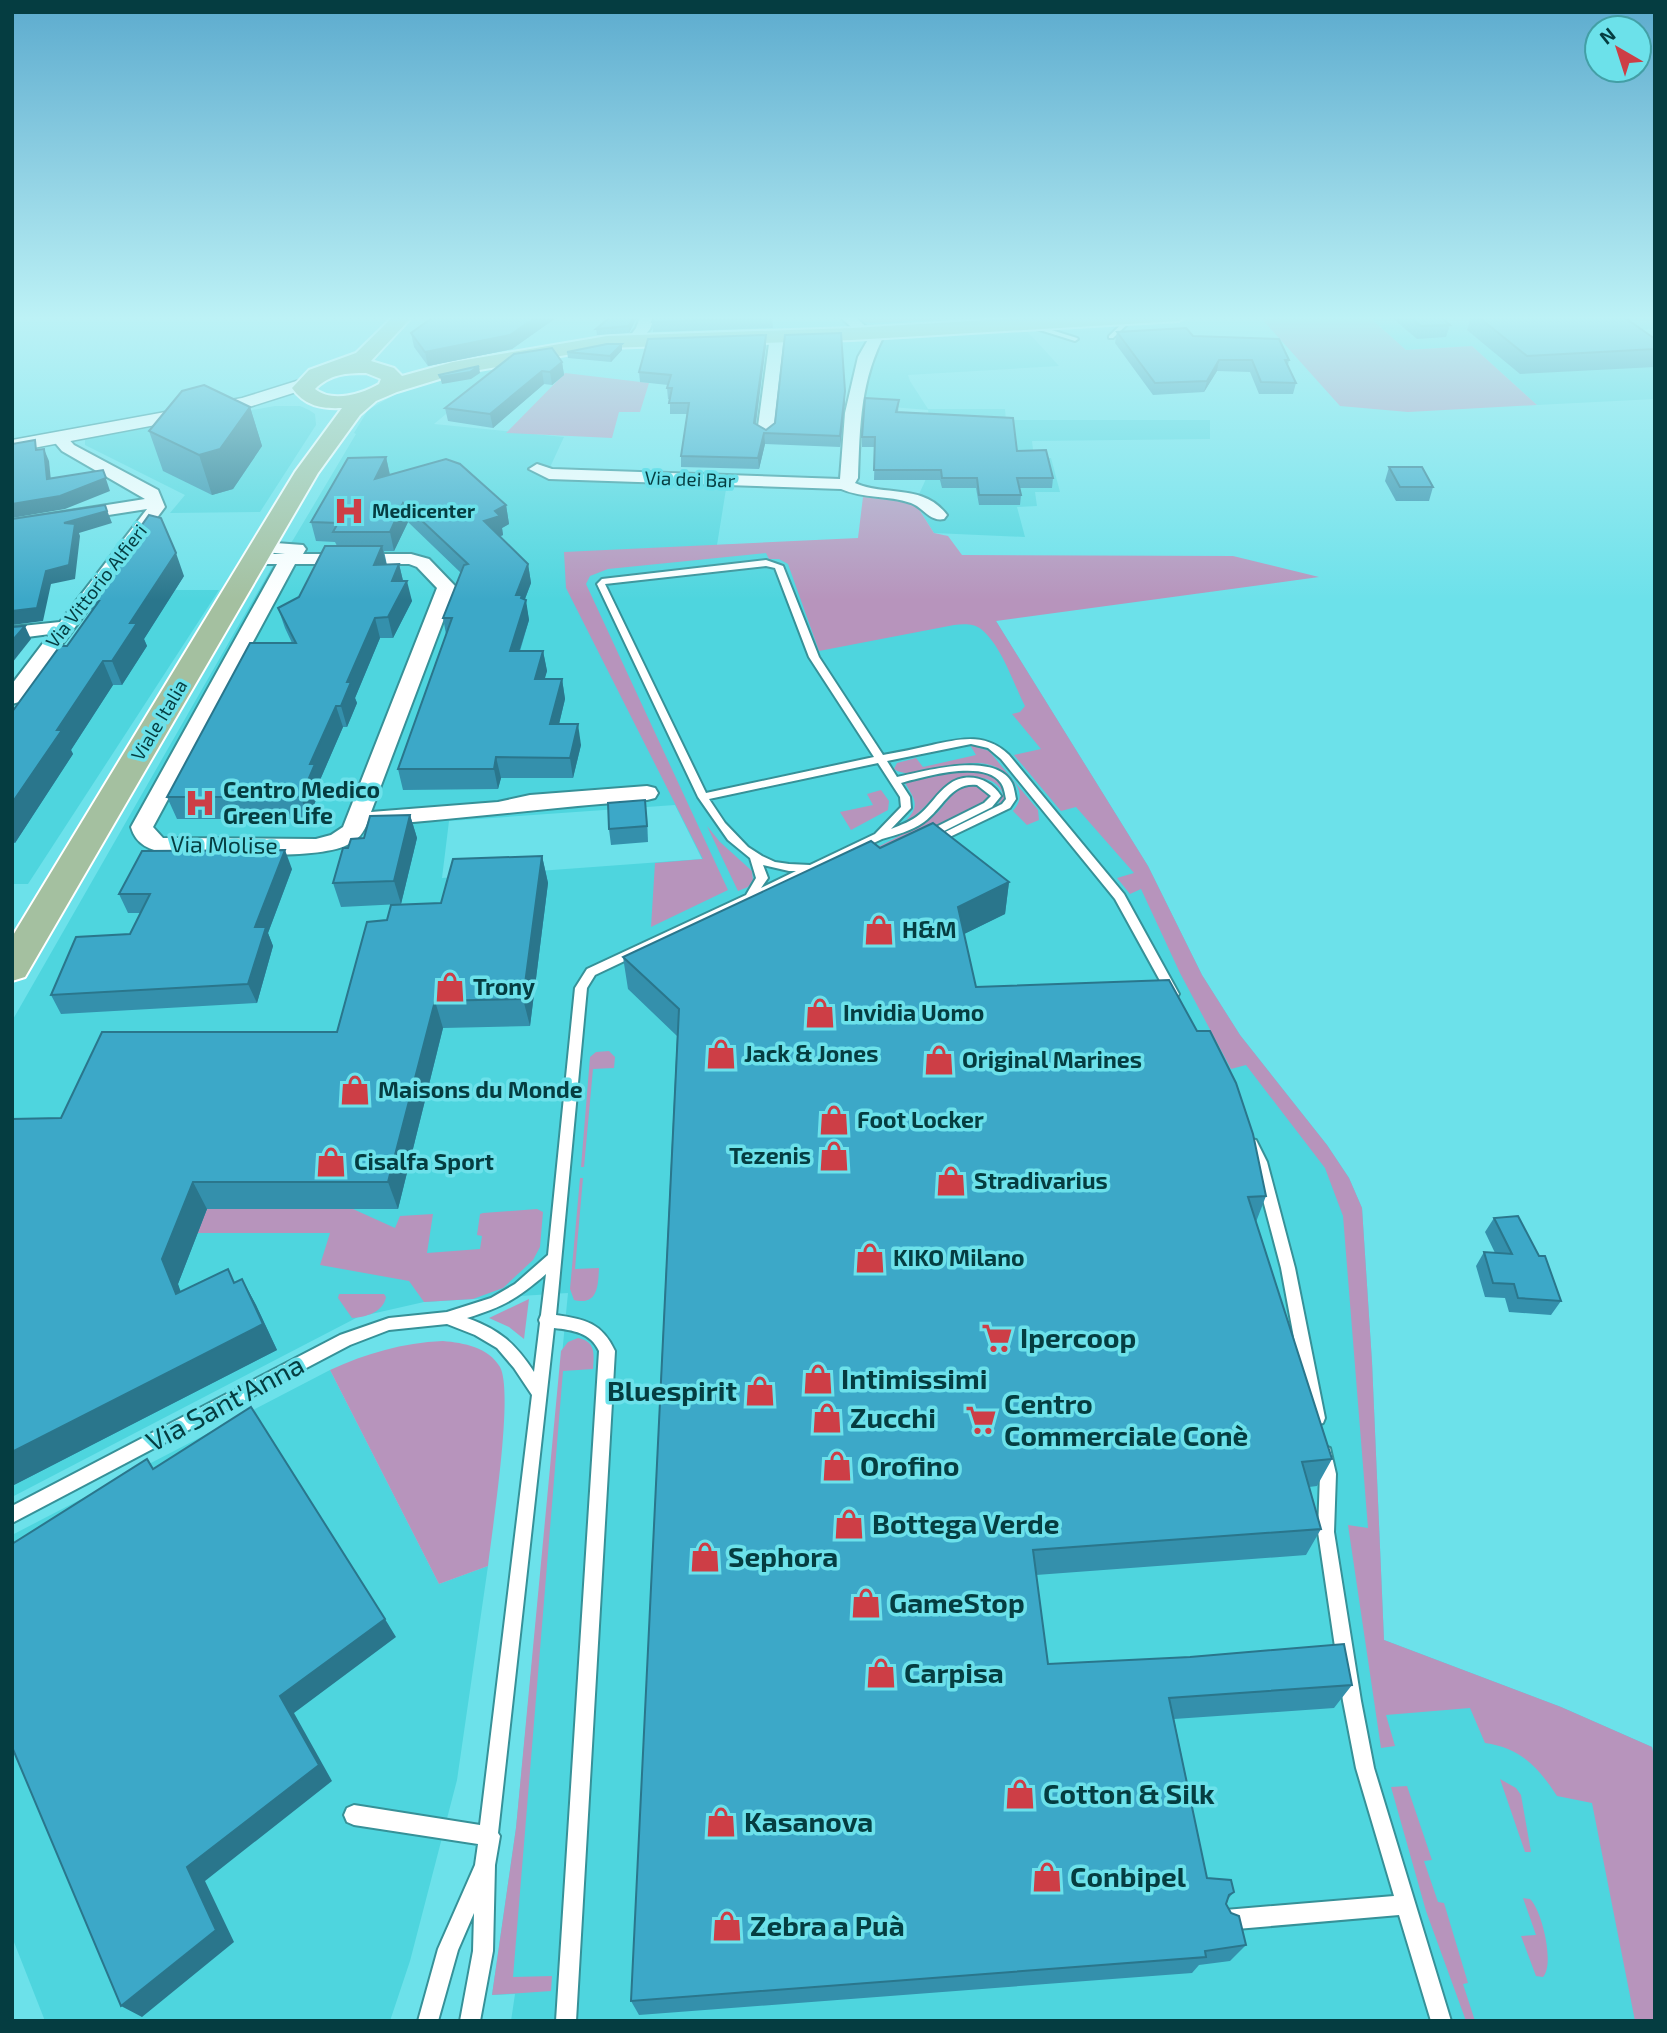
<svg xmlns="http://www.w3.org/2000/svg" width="1667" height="2033" viewBox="0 0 1667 2033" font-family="'Exo 2',sans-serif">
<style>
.built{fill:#4ed5de;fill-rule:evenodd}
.green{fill:#b794bc}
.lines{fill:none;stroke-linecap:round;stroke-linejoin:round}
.service-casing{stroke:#369198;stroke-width:4}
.minor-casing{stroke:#369198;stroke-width:4}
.tertiary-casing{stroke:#369198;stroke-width:3}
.primary-casing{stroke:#fff;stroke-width:4}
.service{fill:#fff;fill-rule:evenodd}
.minor{fill:#fff;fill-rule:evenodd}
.tertiary{fill:#fff;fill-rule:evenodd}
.primary{fill:#a4c0a0;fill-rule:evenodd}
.wall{fill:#3490ac}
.shaded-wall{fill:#2a768c}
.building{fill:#3ca8c8;stroke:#2a768c;stroke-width:2}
.labels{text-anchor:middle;stroke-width:7;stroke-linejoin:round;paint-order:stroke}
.far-street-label{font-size:19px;fill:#053d41;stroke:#6ce1ea}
.far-poi-label{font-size:19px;font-weight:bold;fill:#053d41;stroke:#6ce1ea;text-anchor:start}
.poi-label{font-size:23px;font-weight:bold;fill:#053d41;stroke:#6ce1ea;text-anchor:start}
.street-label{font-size:23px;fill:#053d41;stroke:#6ce1ea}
.near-poi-label{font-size:28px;font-weight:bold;fill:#053d41;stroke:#6ce1ea;text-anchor:start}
.near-street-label{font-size:28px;fill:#053d41;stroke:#6ce1ea}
</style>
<rect width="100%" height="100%" fill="#6ce1ea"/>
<g class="built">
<path d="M1367,315H1655V329L1621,330L1655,356V399L1537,405L1472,346L1406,350Z"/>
<path d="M1027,331L1059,366L908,375L910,381L928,409H1005L1006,420H1210V439L1032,441L1034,458H1051L1060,492H1035L1037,506L1017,507L1025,537L934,533L915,503L936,457L928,410L856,404L875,344L884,339Z"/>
<path d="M495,367L509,369L481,385L434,424L564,437L546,476L727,483L717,545L798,542L996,621L1148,866L1202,975L1240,1035L1327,1145L1349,1178L1362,1208L1372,1362L1384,1640L1561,1707L1652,1747L1655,1762V2021H511L515,1994L492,1995L516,1828L568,1293L424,1302L358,1317L12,1497V1021L272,567L293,540L356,434L354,433L368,410L415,383L430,378ZM675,805L702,859L442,878L449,821Z"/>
<path d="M275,406H300L309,410L315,414L316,425L260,512L170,513L185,495L85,445V440L97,437Z"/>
<path d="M114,590H219L28,884H12V729Z"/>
<path d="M330,1370L439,1584L488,1566L457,1780L410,1961L390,2021H45L12,1937V1535Z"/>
</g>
<g class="green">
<path d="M854,315H972L973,318L870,323L859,320Z"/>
<path d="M1314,315H1367L1406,350L1472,346L1537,405L1408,412L1340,406L1261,318Z"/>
<path d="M565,373L649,383L640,412H619L612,438L506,433Z"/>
<path d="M863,497L915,503L934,533L948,536L962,555L1233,556L1319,577L996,621L1148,866L1202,975L1240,1035L1327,1145L1349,1178L1362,1208L1372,1362L1384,1640L1561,1707L1652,1747L1655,1762V2021H1635L1592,1803L1557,1796C1538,1767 1521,1748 1485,1743L1470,1708L1386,1715L1395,1746L1381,1748L1348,1525L1368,1528L1343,1216L1325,1168L1246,1065L1231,1069L1180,973L1141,889L1130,894L1117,878L1134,873L1076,807L1061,811L1014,755L1041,749L1012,714L1020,712L1025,706C1013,683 1002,646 981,629C973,623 963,624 954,625L819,651L788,564L779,559H769L766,553L608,569L590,576L586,584L728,890L651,927L655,863L703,859L566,588L564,552L858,538Z"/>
<path d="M970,745L989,751L1038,810L1039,820L1027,825L1013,811C1020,803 1022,795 1017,786C984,735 920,788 894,769L897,763L916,758L923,767L976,755Z"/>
<path d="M958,771C977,770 999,774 1006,794L1003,804L997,807L1003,794C999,784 992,780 982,778C944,768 934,807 905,822C920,806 916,801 905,783Z"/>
<path d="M977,784L990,794L985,803L868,858L864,854L925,823L938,812L958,788Z"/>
<path d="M881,790L889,801L888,810L851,830L840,812L873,805L867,794Z"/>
<path d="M707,826L720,842L752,871L753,880L748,887L738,891Z"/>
<path d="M609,1051L615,1057L614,1068L593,1069L584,1167H581L590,1057L596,1052Z"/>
<path d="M580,1178H583L575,1269L599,1268C598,1286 598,1306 574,1300L570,1289Z"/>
<path d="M207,1209H353L395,1228L400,1216L433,1214L427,1253L480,1249L482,1236L477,1235L480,1214L483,1213L537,1209L543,1212L540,1247L533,1260L503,1288L473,1299L424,1302L409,1281L320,1265L330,1233H196Z"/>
<path d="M339,1294H384L386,1297C383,1312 367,1317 352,1318L338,1298Z"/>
<path d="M529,1299L524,1339L509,1327L489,1318Z"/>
<path d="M578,1338C596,1342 594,1353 593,1369L563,1371L513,1977L552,1976L551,1991L492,1995L516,1828L561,1351L568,1342Z"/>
<path d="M443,1341C464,1343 488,1347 500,1367C514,1392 492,1530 488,1566L439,1584L330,1370C367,1353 402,1343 443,1341Z"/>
<path d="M1500,1779L1516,1788L1521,1795L1531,1852H1525Z"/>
<path d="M1407,1786L1432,1860L1424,1861L1438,1902L1444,1903L1468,1983L1463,1984L1475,2021H1466L1426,1911L1391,1787Z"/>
<path d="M1523,1898L1530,1899C1542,1910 1555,1965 1543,1977L1536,1976L1521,1936L1536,1935Z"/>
</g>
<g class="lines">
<g class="service-casing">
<g id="service">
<path d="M1129,317L1134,318L1113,338H1109V336Z"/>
<path d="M1029,323L1077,338L1078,339L1075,341L1027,326L1026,325Z"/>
<path d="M766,560L783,566L819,657L883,755C899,752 915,749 932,745C960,739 985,732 1009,755L1124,894L1179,994L1177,997H1169L1115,899L1001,759L988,748L971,744L887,761L897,777C925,771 995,751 1012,783C1014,787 1015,794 1016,799L1010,808L933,845L929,844L928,842L929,840L1002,804L1006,799C1005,794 1004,787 1001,783C984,759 924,777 901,783L910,797L911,808L891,829C901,825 912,821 920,814C931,805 937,793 948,785C966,771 990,778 1001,796L992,807L932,837H924L923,835L924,833L984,803L991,796L977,785C951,782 943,808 924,822C911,831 896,835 882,839L595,975L587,988L556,1315C585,1319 602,1323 615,1351L576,2021H556L599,1351C591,1333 573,1330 554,1328L498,1833L500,1836L495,1865L493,1951L480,2021H460L473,1951L474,1913L458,1950L438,2021H418L438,1949L475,1865L478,1844L354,1825L347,1822L344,1815L347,1808L354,1805L480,1825L532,1395L514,1368L497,1348L475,1335L447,1324L389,1330L350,1345L12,1523V1506L340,1335L389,1318L447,1312L491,1298L515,1284L548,1255L575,988L587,969L746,895L756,878L750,858L728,840L698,797L597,584L602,579ZM766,566L775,568L809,657L874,757L706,793L605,584ZM878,763L900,797L901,807L875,834L810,865L789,864L775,862L762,856L748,847L725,823L709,799ZM763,865L789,871H796L761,888L768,878ZM546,1274L541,1315L539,1320L540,1323L534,1372C515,1343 500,1330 467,1318C503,1307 517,1299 546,1274Z"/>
<path d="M1251,1139L1256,1140L1267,1162L1295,1268L1325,1418L1323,1423L1317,1425L1311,1423L1309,1418L1281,1268L1253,1162L1244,1144L1246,1140Z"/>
<path d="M1324,1446L1330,1448L1336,1474L1334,1532L1361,1701L1374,1768L1451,2021H1431L1399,1915L1225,1930L1218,1927L1215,1920L1218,1913L1225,1910L1394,1896L1356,1768L1343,1701L1318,1532L1320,1474L1316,1453L1318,1448Z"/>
</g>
</g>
<g class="minor-casing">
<g id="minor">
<path d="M641,315H655L650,329L639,343H629L627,340L636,328Z"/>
<path d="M838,315H853L872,332L879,328L886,332C860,379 860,425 858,478L855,483C886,497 923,483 947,515L944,519C930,522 924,508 911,503C888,495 864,499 841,489L549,479L529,469L537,464L552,469L840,479L845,413L858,357L870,336H861Z"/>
<path d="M777,332L784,336L773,434L765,439L757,434L770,336Z"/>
<path d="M59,433L65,435L74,445L158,490L165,507L19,702L12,704V684L50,634L12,639V627L60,622L147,509L12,530V520L145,499L62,451L51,438Z"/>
<path d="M262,542L303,545L306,549L303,554H411L429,559L456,587L371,812L498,802L530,795L647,786L655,788L658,793L655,798L647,800C557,807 467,818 377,825L368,821C364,833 358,840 347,845C316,861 207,853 167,853C150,850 136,845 131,827L277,564H255L246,559L255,554H285L256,551L253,547ZM295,564H409L417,567L437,588L343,827L331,835L316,839L163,838L153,827Z"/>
</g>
</g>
<g class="tertiary-casing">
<path id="tertiary" d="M306,378L312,379L315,383L312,387L246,408L12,452V440L242,398Z"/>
</g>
<g class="primary-casing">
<path id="primary" d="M395,315L406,316L409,320L371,361L394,368L402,376L453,362L607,336L852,328L1074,315H1189L1179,321L852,340L607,348L456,374L397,392L376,401L360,415L318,473L25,977L12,981V937L295,472L342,408C321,409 305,406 292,388L309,370L356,353ZM366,373L381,379L379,384C362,394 332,403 315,389C330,374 346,373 366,373Z"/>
</g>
<use href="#service" class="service"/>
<use href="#minor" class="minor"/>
<use href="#tertiary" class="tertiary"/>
<use href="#primary" class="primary"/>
</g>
<g class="wall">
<path d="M436,315H560L512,349L428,366L414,347L411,333Z"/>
<path d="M613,315H638L629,333L597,335L596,329Z"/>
<path d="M772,315L773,328L653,332L652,322Z"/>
<path d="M1389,315H1439L1450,325L1446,337L1417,339Z"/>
<path d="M1472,315H1621L1655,339V367L1520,374L1467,330Z"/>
<path d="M1117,332L1193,336L1289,360L1288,365L1296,383L1293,394H1259L1250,372L1217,371L1204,392L1153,395L1115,343Z"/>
<path d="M766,335V345L756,424L766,430L845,391V402L840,447L765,444L759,469L681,467V456L687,414H670V399H668L667,388L668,385L640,382L639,372Z"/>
<path d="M622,344V350L611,362L568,358L567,352Z"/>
<path d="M562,362L564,375L552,385L544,384L493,428L448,421L445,408Z"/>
<path d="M899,400L898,413L1017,451L1053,478L1052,488H1020L1021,495L1020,505H979L976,488H942L940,480H874L875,447H862V437Z"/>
<path d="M250,407L262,446L233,489L212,495L163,471L149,431Z"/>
<path d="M386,457L390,475L506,505L509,524L502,528L503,535L500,537L528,564L531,583L525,599L529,620L520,651H543L547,671L544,679H562L565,699L559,724L581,745L573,778H501L498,789L403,790L398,769L446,634L443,618L461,573L408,522L394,551H384L387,565L399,564L403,581L412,601L393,638H380L355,698L357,703L347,727H343L320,780L322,786L308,819H177L167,797L292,643L285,628L278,608L299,597L337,546L335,542L316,541L311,522Z"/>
<path d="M1389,467L1433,487L1429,501H1396L1385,481Z"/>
<path d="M184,576L144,639L147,646L122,685H113L71,750L73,754L15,843H12V712L67,646L92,611L88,601Z"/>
<path d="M410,815L417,838L401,904L341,907L333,883L348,848L364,838Z"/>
<path d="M647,816L648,842L611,845L609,829Z"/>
<path d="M880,848L1009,882L1005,914L964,934L976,987L1266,1196L1256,1222L1332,1459L1317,1486L1309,1487L1321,1529L1306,1555L1036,1575L1048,1664L1352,1685L1334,1708L1174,1719L1207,1878L1234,1892L1228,1899L1226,1904L1246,1945L1230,1961L1199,1965L1192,1973L639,2015L631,2001L677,1036L628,989L623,957Z"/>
<path d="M542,856L548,883L530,1026L443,1028L398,1209H207L178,1284L180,1292L235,1283L242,1279L256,1305L277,1350L12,1486V1119L61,1118L337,1032L387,920L441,903Z"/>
<path d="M292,869L268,933L273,946L257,1003L61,1014L51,995L130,934L141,913H128L119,894Z"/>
<path d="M1494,1218L1561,1301L1551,1315L1509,1312L1505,1298L1485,1297L1476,1266L1484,1252L1495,1253L1485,1232Z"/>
</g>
<g class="shaded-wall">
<path d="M539,315H560L512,349L428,366L425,352Z"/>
<path d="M634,315H638L629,333V326Z"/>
<path d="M766,335V345L754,434V423Z"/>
<path d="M622,344V350L611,362L610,356Z"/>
<path d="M1219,360L1217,371L1204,392L1207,381Z"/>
<path d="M562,362L564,375L552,385L550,372Z"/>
<path d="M479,366L480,373L471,379L442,384L440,377Z"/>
<path d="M542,371L544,384L493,428L490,414Z"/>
<path d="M845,391V402L840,447V436Z"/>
<path d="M250,407L262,446L233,489L212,495L199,455Z"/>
<path d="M764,433L765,444L759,469L758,458Z"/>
<path d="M44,449L49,461L52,491L47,479Z"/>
<path d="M386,457L390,476L375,479Z"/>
<path d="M103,470L110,491L65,509L12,518V504Z"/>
<path d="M403,503L408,522L394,551L390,532Z"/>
<path d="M105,505L112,523L79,533L80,536L75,579L51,584L43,621L12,625V611L46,571L64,523Z"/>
<path d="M506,505L509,524L502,528L503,535L487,540L484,521L495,511Z"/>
<path d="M382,546L387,567L374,565Z"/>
<path d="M176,553L184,576L144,639L147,646L122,685L112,661L130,623Z"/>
<path d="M399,564L404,585L407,581L412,601L393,638L388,617L392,581Z"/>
<path d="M528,564L531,583L523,604L526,600L529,620L513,671L510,651L516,595Z"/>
<path d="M375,618L380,638L355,698L357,703L347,727L341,706L347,682Z"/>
<path d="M25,626L31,639L12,663V641Z"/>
<path d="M543,651L547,671L539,699L535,679Z"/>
<path d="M103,661L113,685L71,750L73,754L15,843L12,837V803L57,730Z"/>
<path d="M562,679L565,699L554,745L550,724Z"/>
<path d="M336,706L343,727L320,780L322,786L308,819L301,797L310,764Z"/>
<path d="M578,724L581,745L573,778L570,758Z"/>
<path d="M496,757L501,778L498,789L494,769Z"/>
<path d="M410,815L417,838L401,904L394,881Z"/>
<path d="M285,850L292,869L268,933L273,946L257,1003L248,984L255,927Z"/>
<path d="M542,856L548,883L530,1026L523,999Z"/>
<path d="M1009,882L1005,914L956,938L958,907Z"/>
<path d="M435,1001L443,1028L398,1209L388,1182Z"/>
<path d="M193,1182L207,1209L178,1284L191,1320L176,1294L162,1259Z"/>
<path d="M242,1279L256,1305L277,1350L12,1486V1452Z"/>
<path d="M385,1619L396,1637L294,1713L332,1781L205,1881L234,1942L142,2017L121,2006L187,1867L280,1696Z"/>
</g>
<g class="building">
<path d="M436,315H539L510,335L425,352L411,333Z"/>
<path d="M613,315H634L629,326L596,329Z"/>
<path d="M654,315H772V318L652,322Z"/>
<path d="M1407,315H1439L1450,325L1421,326Z"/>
<path d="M1476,315H1621L1655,339V349L1527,356Z"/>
<path d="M1186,328L1193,336L1279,339L1289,360H1285L1296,383L1261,382L1252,360H1219L1207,381L1155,383L1117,332Z"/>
<path d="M841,333L845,391L840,436L764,433L758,458L681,456L689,403H669L672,388H667L671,375L639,372L648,339L766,335L754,423L766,430L775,423L785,335Z"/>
<path d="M607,344H622L610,356L567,352Z"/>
<path d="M552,348L562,362L550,372L542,371L490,414L445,408L514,354Z"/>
<path d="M479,366L470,372L440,377L439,375Z"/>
<path d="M204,385L250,407L220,449L199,455L149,431L182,391Z"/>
<path d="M865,398L899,400L896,412L1013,418L1017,451L1046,450L1053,478H1017L1021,495H979L977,478H942L941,470H874L875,437H862Z"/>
<path d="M35,440L36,450L44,449L47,479L103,470L106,478L60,496L12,504V444Z"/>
<path d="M386,457L375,479L446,459L460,464L506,505L495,511L500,516L484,521L528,564L516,595H522L521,598L526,600L510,651H543L535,679H562L550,724H578L570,758L496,757L494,769H398L452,618H443L464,565L468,564L403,503L390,532H333L338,523L311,522L348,458Z"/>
<path d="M1389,467H1422L1433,487H1400Z"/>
<path d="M105,505L107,511L64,523L75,524L69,565L46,571L37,608L12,611V519Z"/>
<path d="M149,515L161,518L176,553L130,623H137L112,661H103L57,730H62L12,803V712L60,646H67L99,601H88Z"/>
<path d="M325,546H382L374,565L399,564L392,581H407L388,617L375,618L347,682H351L341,706H336L310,764H315L301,797H167L250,643H296L278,608L299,597Z"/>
<path d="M25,626L12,641V627Z"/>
<path d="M645,800L647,826L609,829L608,803Z"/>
<path d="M410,815L394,881L333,883L343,848H348L351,839L364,838L370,816Z"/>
<path d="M933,823L1009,882L958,907L976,987L1169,980L1197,1031H1210L1236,1083L1253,1134L1266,1196L1248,1197L1332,1459L1302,1462L1321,1529L1033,1550L1048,1664L1190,1657L1344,1644L1352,1685L1169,1698L1207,1878L1231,1880L1234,1892L1229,1895L1226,1904L1231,1913L1239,1916L1246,1945L1205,1951L1206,1957L631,2001L679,1009L623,957L871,841L880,848Z"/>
<path d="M285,850L255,927H266L248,984L51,995L76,937L130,934L150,894H119L142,851Z"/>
<path d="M542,856L523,999L435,1001L388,1182H193L162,1259L176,1294L228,1269L234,1283L242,1279L263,1324L12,1452V1119L61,1118L102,1032H337L367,922L387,920L391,905L441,903L453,859Z"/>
<path d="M1518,1216L1539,1256H1545L1561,1301L1518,1298L1514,1284L1493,1283L1484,1252L1512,1254L1494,1218Z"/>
<path d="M251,1407L385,1619L280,1696L319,1765L187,1867L216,1930L121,2006L12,1747V1544L147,1459L153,1469Z"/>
</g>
<linearGradient id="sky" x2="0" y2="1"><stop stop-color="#5cabce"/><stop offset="0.53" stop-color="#bdf2f6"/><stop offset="1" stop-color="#bdf2f6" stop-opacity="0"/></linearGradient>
<rect width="1667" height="600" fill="url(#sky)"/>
<defs>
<g id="hospital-bare" transform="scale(2.415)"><path d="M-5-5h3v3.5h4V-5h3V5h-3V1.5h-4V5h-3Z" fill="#cd3e46" stroke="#6ce1ea" stroke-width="2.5" paint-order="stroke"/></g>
<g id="shop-bare" transform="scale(2.415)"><path d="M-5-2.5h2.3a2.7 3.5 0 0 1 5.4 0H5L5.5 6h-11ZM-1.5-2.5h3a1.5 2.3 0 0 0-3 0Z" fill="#cd3e46" stroke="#6ce1ea" stroke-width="2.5" paint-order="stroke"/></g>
<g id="supermarket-bare" transform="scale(2.415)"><path d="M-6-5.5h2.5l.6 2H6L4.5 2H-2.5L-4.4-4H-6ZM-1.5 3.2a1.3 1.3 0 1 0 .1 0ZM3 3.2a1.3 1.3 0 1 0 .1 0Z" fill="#cd3e46" stroke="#6ce1ea" stroke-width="2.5" paint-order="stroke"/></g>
</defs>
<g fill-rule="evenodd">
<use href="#hospital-bare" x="349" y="511"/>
<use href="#hospital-bare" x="200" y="803"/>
<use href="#shop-bare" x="879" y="930"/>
<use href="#shop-bare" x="450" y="987"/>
<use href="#shop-bare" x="820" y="1013"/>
<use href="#shop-bare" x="721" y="1054"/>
<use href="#shop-bare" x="939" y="1060"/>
<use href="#shop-bare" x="355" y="1090"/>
<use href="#shop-bare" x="834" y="1120"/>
<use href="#shop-bare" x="834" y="1156"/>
<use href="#shop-bare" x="331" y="1162"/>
<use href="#shop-bare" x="951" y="1181"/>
<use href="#shop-bare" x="870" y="1258"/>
<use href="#supermarket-bare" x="997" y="1338"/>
<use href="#shop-bare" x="818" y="1379"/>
<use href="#shop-bare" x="760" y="1391"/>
<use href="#shop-bare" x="827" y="1418"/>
<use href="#supermarket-bare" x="981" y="1420"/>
<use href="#shop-bare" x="837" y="1466"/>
<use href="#shop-bare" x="849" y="1524"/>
<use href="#shop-bare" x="705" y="1557"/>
<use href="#shop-bare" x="866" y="1603"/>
<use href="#shop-bare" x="881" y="1673"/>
<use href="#shop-bare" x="1020" y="1794"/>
<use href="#shop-bare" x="721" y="1822"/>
<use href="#shop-bare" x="1047" y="1877"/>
<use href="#shop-bare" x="727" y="1926"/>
</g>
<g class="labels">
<g class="far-street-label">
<text transform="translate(690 479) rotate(2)" y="7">Via dei Bar</text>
<text transform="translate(96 586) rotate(-52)" y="7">Via Vittorio Alfieri</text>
<text transform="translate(159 720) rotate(-59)" y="7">Viale Italia</text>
</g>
<g class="far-poi-label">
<text x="372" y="518">Medicenter</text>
</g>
<g class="poi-label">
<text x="223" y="798">Centro Medico<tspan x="223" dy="26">Green Life</tspan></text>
<text x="902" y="938">H&amp;M</text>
<text x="473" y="995">Trony</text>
<text x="843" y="1021">Invidia Uomo</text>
<text x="744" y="1062">Jack &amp; Jones</text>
<text x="962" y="1068">Original Marines</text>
<text x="378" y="1098">Maisons du Monde</text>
<text x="857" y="1128">Foot Locker</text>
<text x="811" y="1164" text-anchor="end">Tezenis</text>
<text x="354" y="1170">Cisalfa Sport</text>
<text x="974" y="1189">Stradivarius</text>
<text x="893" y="1266">KIKO Milano</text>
</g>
<g class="street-label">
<text transform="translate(224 845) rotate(1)" y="8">Via Molise</text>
</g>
<g class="near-poi-label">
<text x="1020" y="1348">Ipercoop</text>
<text x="841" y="1389">Intimissimi</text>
<text x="737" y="1401" text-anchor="end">Bluespirit</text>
<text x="1004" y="1414">Centro<tspan x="1004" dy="32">Commerciale Conè</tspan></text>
<text x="850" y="1428">Zucchi</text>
<text x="860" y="1476">Orofino</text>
<text x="872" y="1534">Bottega Verde</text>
<text x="728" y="1567">Sephora</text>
<text x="889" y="1613">GameStop</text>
<text x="904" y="1683">Carpisa</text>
<text x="1043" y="1804">Cotton &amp; Silk</text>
<text x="744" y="1832">Kasanova</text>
<text x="1070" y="1887">Conbipel</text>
<text x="750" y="1936">Zebra a Puà</text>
</g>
<g class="near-street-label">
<text transform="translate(225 1403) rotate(-28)" y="10">Via Sant'Anna</text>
</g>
</g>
<rect width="1667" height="2033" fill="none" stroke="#053d41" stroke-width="28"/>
<g transform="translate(1618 49) rotate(321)"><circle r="33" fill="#6ce1ea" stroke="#439fa6" stroke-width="2"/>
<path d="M0-5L12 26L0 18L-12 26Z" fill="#cd3e46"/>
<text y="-10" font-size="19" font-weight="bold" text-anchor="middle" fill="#053d41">N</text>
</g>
</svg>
